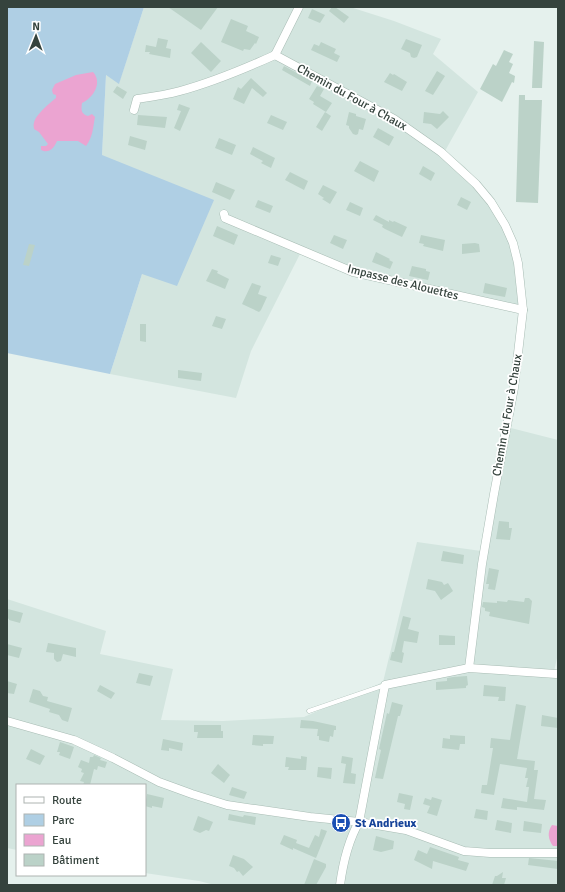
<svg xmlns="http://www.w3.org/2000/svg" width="565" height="892" viewBox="0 0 565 892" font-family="Signika,sans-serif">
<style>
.residential{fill:#d3e5df}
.green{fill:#afcfe4}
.water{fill:#eba4d1}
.building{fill:#bbd2c8}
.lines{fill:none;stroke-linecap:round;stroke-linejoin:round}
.service-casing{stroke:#a8bcb4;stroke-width:5}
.minor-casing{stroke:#a8bcb4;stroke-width:9}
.service{stroke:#fff;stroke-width:4}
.minor{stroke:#fff;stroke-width:8}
.labels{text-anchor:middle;stroke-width:3.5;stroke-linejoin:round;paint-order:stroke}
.street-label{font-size:12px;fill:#35433d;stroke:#fff}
.transit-label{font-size:12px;font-weight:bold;fill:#164399;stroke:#fff;text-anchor:start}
</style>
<rect width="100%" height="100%" fill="#e5f1ed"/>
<g class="residential">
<path d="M144,7H350L394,21L441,39L433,54L478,92L445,151L465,167L490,194L512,231L524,276L526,314L351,275L300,254L251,351L236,398L110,374L142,274L102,155L106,75L119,83Z"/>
<path d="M511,428L558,440V654L554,671L558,673V885H215L199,881L145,873V785H17V850L7,848V599L106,631L100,654L173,669L161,720L223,721L304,717L383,682L417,542L481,551Z"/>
</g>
<path class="green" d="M7,7H144L119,84L106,75L102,155L214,200L177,286L142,274L110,374L7,353Z"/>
<g class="water">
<path d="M93,72C103,83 93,98 82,103C81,110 81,114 88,116L92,114L95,117C93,127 93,137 86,146L78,141H57C54,148 49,154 41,150V146H46L48,144L39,132L34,129C34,127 33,125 34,123C35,115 51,102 56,98V95L53,94L52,90L55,84L76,75Z"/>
<path d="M552,825L558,826V846H553C548,839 547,832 552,825Z"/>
</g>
<g class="building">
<path d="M168,7H218L201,30Z"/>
<path d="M332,7H335L349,17L344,23L329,11Z"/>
<path d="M312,9L325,15L320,23L308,18Z"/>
<path d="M231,19L248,26L246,31L259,37L256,44L255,43L250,50L244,49L243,51L221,42Z"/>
<path d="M158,38L168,40L166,48L171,49L170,58L149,54L150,52H145L146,45L156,47Z"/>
<path d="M406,39L422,45L417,57L414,58L411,57L410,53L401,49Z"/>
<path d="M534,41L544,42L542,88H532Z"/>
<path d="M201,42L221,61L211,72L191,53Z"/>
<path d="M321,42L336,49L334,53L340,56L337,62L311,50L314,44L319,46Z"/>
<path d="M504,50L513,54L509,62L513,64L509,73L515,76L514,83L512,82L502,102L480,89L493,64L496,66Z"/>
<path d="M284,66L312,81L310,86L282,70Z"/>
<path d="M437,71L445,76L433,95L425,91Z"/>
<path d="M390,73L393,75L394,74L407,82L402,91L384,82Z"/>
<path d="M251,78L267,93L263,97L252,88L244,104L233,99L238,87L241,89Z"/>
<path d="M117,86L127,92L123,99L113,92Z"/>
<path d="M317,86L324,89L320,96L332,103L326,112L313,104L314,102L309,99Z"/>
<path d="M519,95H525V100H542L538,203L516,202Z"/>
<path d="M179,104L190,108L180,131L174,128L181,111L177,110Z"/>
<path d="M443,111L449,117L437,129L431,124L423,123L424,112L440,114Z"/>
<path d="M325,112L331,116L322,131L316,127Z"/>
<path d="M349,112L356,114V116L366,119L363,130L359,129L358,134L356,135L353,134L349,128V126L346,125Z"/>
<path d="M138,115L167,117L165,128L137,125Z"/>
<path d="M271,115L287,122L283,130L267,123Z"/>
<path d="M378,128L394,137L389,146L373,137Z"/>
<path d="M130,136L147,141L145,150L128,145Z"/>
<path d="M219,138L236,145L232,155L215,148Z"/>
<path d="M253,147L275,158L271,168L261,163L263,161L250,154Z"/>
<path d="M360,161L379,171L374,182L354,171Z"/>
<path d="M423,166L435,173L431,181L419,174Z"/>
<path d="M290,172L308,181L304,190L285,180Z"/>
<path d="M216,182L235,190L230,200L212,192Z"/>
<path d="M323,185L337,192L330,204L322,199L324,198L318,194Z"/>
<path d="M461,197L471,202L467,210L457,205Z"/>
<path d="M258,200L273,206L270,213L255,207Z"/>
<path d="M350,202L363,208L360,216L346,210Z"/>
<path d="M376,215L389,222V220L393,222L394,221L407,227L402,237L385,229L382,227L383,225L373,220Z"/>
<path d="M217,226L238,235L234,245L213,236Z"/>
<path d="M334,235L347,240L343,249L330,243Z"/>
<path d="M421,235L445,240L443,251L423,246L424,244L419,243Z"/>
<path d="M475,243L479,244L480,252L462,254V244Z"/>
<path d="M29,244L35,245L29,266L23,265Z"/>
<path d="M376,252L390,259L389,260L393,262L390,269L372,262Z"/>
<path d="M271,255L281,258L278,266L268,263Z"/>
<path d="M412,266L426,269V271L430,272L428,280L409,276Z"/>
<path d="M212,269L218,271L217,273L229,279L225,289L206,281Z"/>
<path d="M252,283L261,286L258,294L267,297L261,310L259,312L242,304Z"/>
<path d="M485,283L507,288L505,297L483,293Z"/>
<path d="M216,316L226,319L222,329L212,326Z"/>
<path d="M140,324H146V342L140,341Z"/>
<path d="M178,370L202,373L201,381L178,378Z"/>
<path d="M499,521L509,522V528H512L510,540L496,539Z"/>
<path d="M443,551L464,555L463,564L441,561Z"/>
<path d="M489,568L499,570L495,590L488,589L489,584H486Z"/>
<path d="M428,579L442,582L444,585L448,583L453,591L441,600L435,591L426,589Z"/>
<path d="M525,598H529L532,601L529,624L489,616L490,612L485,611V608L482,607L483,602L497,603V601L507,602L508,600L524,602Z"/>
<path d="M8,609L23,613L20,623L9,620V619L7,618Z"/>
<path d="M403,616L411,618L408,629L419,632L417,643L404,641L402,652L404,653L402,663L390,660L392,652H394Z"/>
<path d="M439,635L455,636V645H439Z"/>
<path d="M48,643L76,648V657L63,654L61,661L57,662L54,659V653L46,652Z"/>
<path d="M7,644L22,648L19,658L7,655Z"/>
<path d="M139,673L153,676L150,686L136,683Z"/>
<path d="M467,676L468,685L466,686V688L436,690V682L447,681V678L453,677Z"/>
<path d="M7,681L17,684L14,694L7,693Z"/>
<path d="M100,685L115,693L111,699L97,691Z"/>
<path d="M484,685L506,687L505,701H498L499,697L483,696Z"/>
<path d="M33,689L40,691L43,696L48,697L47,701L72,708L68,722L62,720L59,715L49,712L50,709L29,702Z"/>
<path d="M392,702L403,705L400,716H398L383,779L375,778L381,750L379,749L387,713L389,714Z"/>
<path d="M516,704L526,706L517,759L535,761L534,770H538L534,799L546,800L544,810L517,807V810L501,808L503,798L527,802L529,787H526L528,778H525L527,768L500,764L494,795L481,793L482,785H487L493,748H490L491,738L510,740Z"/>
<path d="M542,715L558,718V728L541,726Z"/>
<path d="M301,720L313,721L336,726V730H332H334L333,737L330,736L329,742L319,740V736H317L318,729L300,728Z"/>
<path d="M194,725H221V731H223V738H197L198,732H194Z"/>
<path d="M253,735L274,736L273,744H263V746L252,745Z"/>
<path d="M450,735L465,736V744H460L459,750L442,748L443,738L450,739Z"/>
<path d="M163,739L183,743L182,751L169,748V751L161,750Z"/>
<path d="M60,742L74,747L70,759L59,755L60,752H57Z"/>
<path d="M31,749L45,756L40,765L26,759Z"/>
<path d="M94,755L101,758L100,760L107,762L105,768L98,766L97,770L94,769L90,785H83L84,782L80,781L84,773L81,772L82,769L78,767L81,760L89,763L90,757H93Z"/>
<path d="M301,756L307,757L306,770H288L289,767H285L286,757L301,759Z"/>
<path d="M342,756L353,758L351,773L356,774L355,784L343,783L346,764L341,763Z"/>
<path d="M218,764L230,775L224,783L211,773Z"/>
<path d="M318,767L332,768L331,779L317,777Z"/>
<path d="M232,787L247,792L244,799L229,795Z"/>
<path d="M399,793L413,796L410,810L404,809L405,804L397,802Z"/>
<path d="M147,794L164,798L162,808L152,806V808L145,806Z"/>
<path d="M432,797L442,800L437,816L427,813L430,806L423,804L425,798L431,800Z"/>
<path d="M476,809L488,811L487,820L474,818Z"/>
<path d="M229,814L243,817L244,815L256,817L255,825L228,820Z"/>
<path d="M198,816L213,822L209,831L206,830L200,833L193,830Z"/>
<path d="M497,820L512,823L511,833L495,830Z"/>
<path d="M524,821L542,824L541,833L523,831Z"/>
<path d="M321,829L327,831L316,858L293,848V850L280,844L284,835L297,840L296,843L309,848L315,835L319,837Z"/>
<path d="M376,836L394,841L393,849L381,852L373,850Z"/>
<path d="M430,847L459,857L458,860L469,863L466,871L433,861L432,869L414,860L418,850L427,854Z"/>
<path d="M233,855L244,859L253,867L243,876L239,871L237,872L234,868L229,866Z"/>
<path d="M529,858L558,861V869L528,865Z"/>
<path d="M314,859L326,864V867L316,885H304Z"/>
<path d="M503,872L502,878H506L504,885H492L495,876H497Z"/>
</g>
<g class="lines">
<g class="service-casing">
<path id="service" d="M309,711L385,685"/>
</g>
<g class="minor-casing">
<g id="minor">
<path d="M275,55L394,119L441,152L476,184L491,202L505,225L513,243L518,263L523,310L514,388L494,494L482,564L469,668"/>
<path d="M275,55L299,7"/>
<path d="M134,110L137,99C151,97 166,95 180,91C213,82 244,69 275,55"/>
<path d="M224,214L225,218L353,272L523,310"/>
<path d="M7,721L74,740L113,758L159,782L192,794L227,805L310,817L359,822L406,830L464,851L490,853H558"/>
<path d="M340,885C343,863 348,841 359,822L385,685L469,668L556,674"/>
</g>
</g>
<use href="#service" class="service"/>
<use href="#minor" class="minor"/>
</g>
<defs>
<g id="bus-disc" transform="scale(1)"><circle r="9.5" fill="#1a4fb4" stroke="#fff"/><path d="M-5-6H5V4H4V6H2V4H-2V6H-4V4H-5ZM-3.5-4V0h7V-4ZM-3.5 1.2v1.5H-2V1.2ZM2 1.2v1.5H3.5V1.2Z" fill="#fff"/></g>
</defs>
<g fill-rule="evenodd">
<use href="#bus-disc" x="341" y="823"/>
</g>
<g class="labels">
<g class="street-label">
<text transform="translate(352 97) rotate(29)" y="4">Chemin du Four à Chaux</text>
<text transform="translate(403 282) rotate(14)" y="4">Impasse des Alouettes</text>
<text transform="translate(507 415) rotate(-80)" y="4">Chemin du Four à Chaux</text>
</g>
<g class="transit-label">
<text x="355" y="827">St Andrieux</text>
</g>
</g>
<rect width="565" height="892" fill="none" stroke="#35433d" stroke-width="16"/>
<rect x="16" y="784" width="130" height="92" fill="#ffffff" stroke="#aeb4b1"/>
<rect x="24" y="797" width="20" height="6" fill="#ffffff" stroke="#aeb4b1"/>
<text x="52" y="804" font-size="12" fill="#35433d">Route</text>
<rect x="24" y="814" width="20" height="12" fill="#afcfe4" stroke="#aeb4b1"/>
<text x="52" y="824" font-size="12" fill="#35433d">Parc</text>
<rect x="24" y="834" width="20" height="12" fill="#eba4d1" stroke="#aeb4b1"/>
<text x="52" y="844" font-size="12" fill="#35433d">Eau</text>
<rect x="24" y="854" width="20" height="12" fill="#bbd2c8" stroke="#aeb4b1"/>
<text x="52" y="864" font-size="12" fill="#35433d">Bâtiment</text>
<g transform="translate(36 36) rotate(1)" stroke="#ffffff" stroke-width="3" paint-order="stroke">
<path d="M0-3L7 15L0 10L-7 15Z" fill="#35433d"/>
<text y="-6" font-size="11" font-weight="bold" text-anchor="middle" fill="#35433d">N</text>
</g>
</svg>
